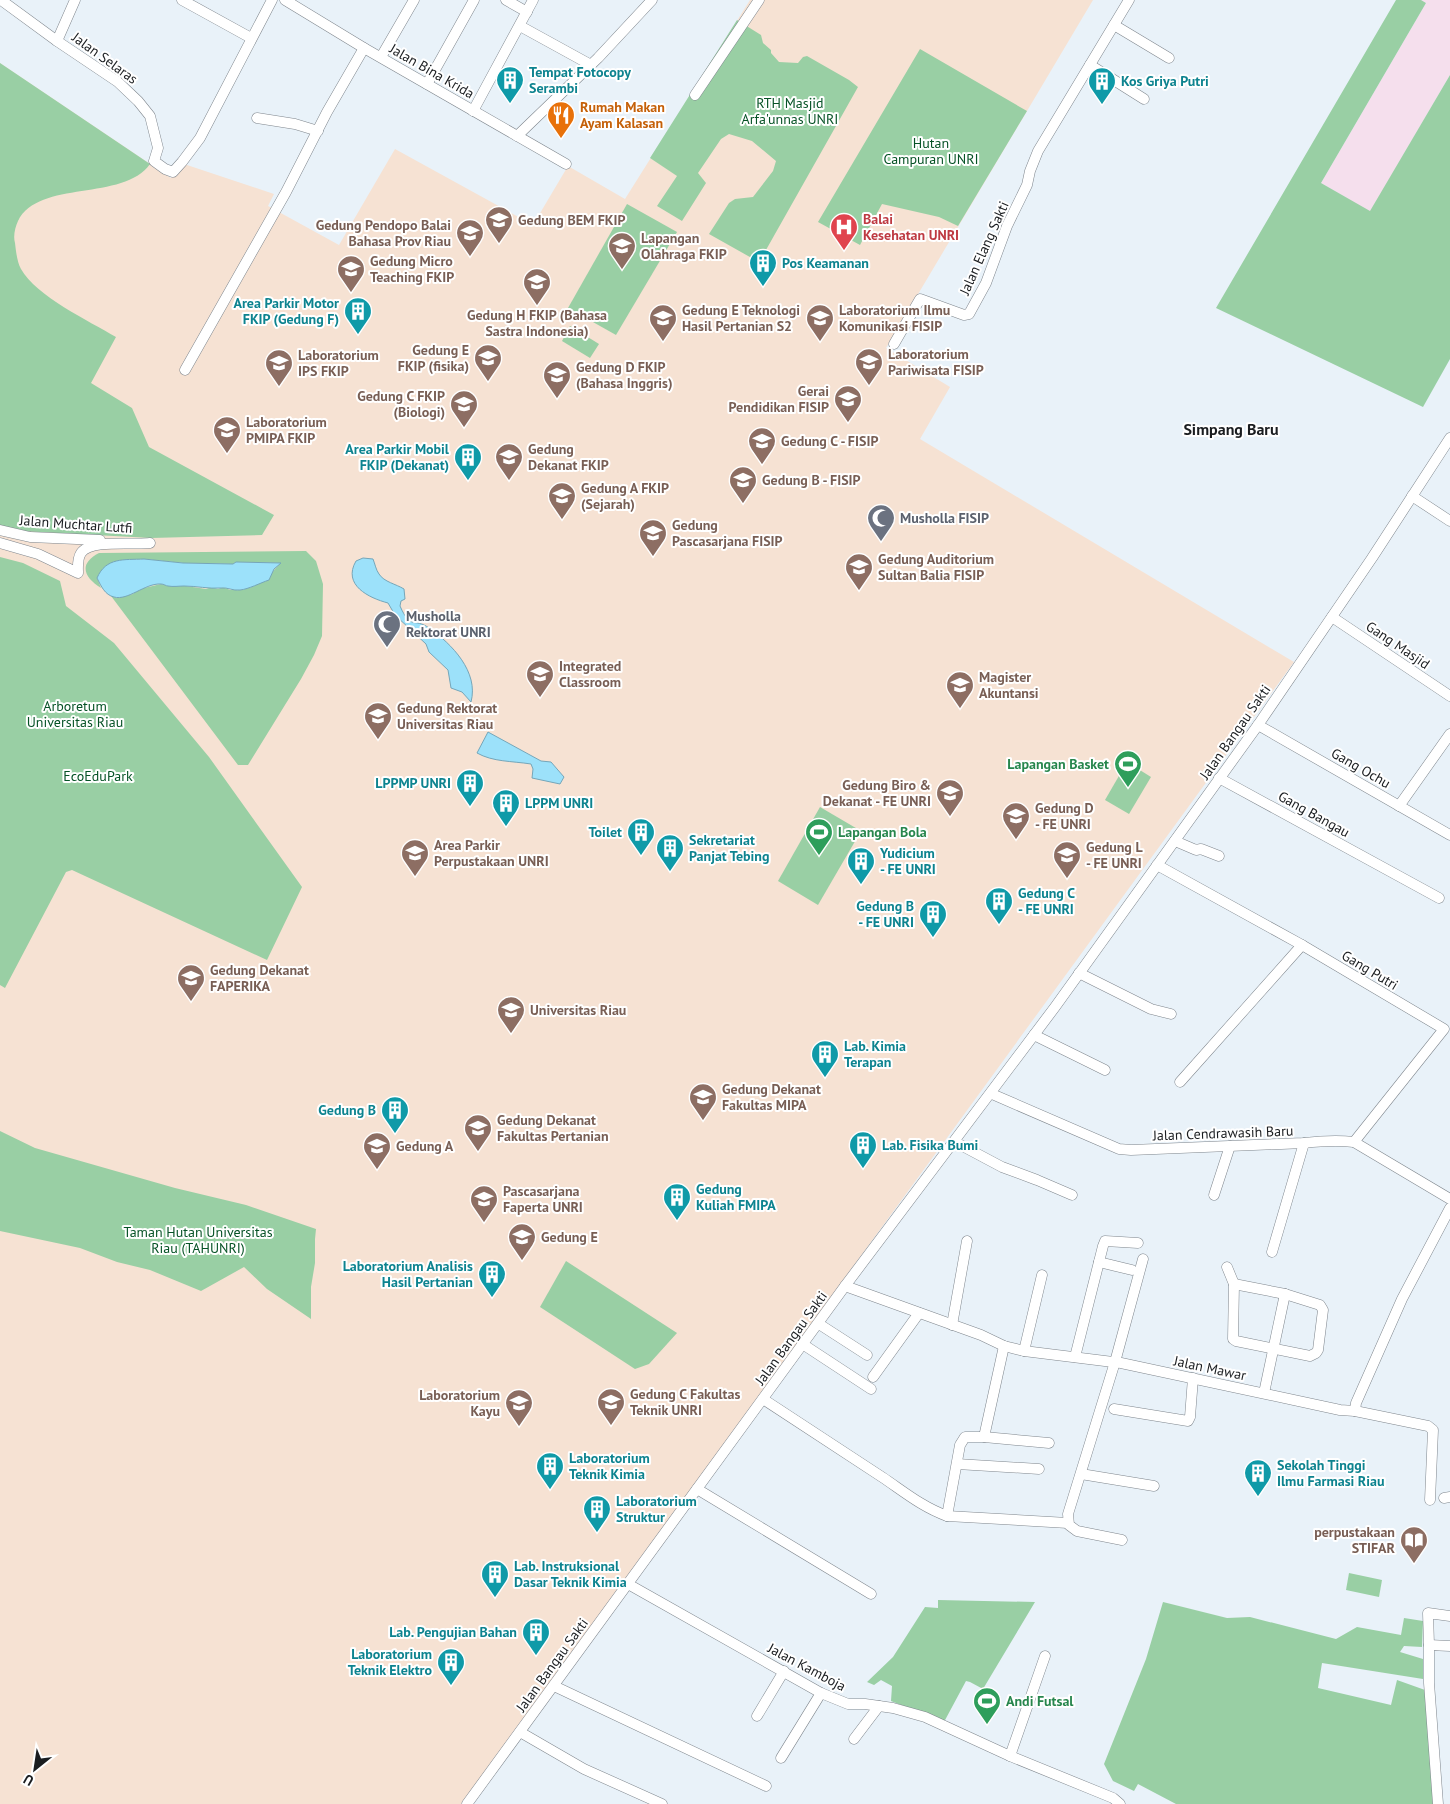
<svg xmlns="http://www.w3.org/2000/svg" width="1450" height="1804" viewBox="0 0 1450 1804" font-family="'PT Sans',sans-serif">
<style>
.commercial{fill:#f5dfed}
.education{fill:#f6e2d3}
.green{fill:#99cfa4}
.water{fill:#9ce1fa;stroke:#75a6b9}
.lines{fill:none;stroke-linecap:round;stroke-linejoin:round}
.minor-casing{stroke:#7f868d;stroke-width:11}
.minor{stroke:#fff;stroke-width:10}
.labels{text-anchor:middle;stroke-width:4;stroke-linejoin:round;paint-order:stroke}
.street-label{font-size:14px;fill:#1a1d20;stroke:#fff}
.culture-label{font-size:14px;font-weight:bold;fill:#0d838f;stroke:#fff;text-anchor:start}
.park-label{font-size:14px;fill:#055225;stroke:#fff}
.food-label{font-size:14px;font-weight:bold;fill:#c56008;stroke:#fff;text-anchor:start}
.health-label{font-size:14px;font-weight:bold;fill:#be3a42;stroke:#fff;text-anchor:start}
.education-label{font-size:14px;font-weight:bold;fill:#785e54;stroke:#fff;text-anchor:start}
.worship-label{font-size:14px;font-weight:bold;fill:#5b616d;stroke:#fff;text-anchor:start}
.leisure-label{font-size:14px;font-weight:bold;fill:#27864d;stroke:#fff;text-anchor:start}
.quarter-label{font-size:16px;font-weight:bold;fill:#1a1d20;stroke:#fff}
</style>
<rect width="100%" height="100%" fill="#e9f2f9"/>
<path class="commercial" d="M1421,0H1450V75L1370,212L1321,183L1426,3Z"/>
<path class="education" d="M750,0H1093L886,348L950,387L920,439L1294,662L461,1804H0V63L171,178L184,164L274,194L268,206L339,245L395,149L533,225L568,166L625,199Z"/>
<g class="green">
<path d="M1396,0H1421L1426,3L1321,183L1370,211L1450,75V359L1423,407L1216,308Z"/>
<path d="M737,20L761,35L763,43L771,50V53L779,62L798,63L803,57L807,56L849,80L858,87L762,257L757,261L709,234L729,203L735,199L753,197L773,171L776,161L752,141L729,134L721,139L698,173L706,183L682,221L657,206L677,176L650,158Z"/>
<path d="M920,49L1027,111L958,226L939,217L882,204L860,245L818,222Z"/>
<path d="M0,63L150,164C123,202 39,179 18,221C15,228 13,236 15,243C16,251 17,262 21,269C36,296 89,321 116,337L91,383L132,408L149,447L274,515L262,535L151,538L21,531L0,526Z"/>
<path d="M627,204L677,232L616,335L568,308Z"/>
<path d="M570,326L599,344L590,358L562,341Z"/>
<path d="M306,551L316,561L323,584L322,636L314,655L301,679L248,765H238L111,596L117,598L133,594L136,590L161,584L169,586H186L206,589L212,587L218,589L223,587L230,590H241L254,585L270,575L280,563L236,562L233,564L183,563L144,559L121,560L97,578L101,588C84,577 78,564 99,553Z"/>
<path d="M0,557L23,563L60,581L66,606L114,643L209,757L302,887L267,960L72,870L66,872L5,988L0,985Z"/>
<path d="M1127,762L1151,777L1129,814L1105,800Z"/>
<path d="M820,807L861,831L818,905L778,881Z"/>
<path d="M0,1131L35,1148L175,1188L246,1205L316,1229L315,1239V1263L311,1287V1319L267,1289L244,1267L201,1291L150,1270L117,1262L80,1248L0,1231Z"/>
<path d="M566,1261L677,1333L649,1364L635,1369L540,1307Z"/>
<path d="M1349,1573L1382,1580L1379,1597L1346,1590Z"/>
<path d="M938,1600L1035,1602L983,1689L970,1682L966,1681L944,1722L891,1701L892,1686L881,1680L874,1685L867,1682L893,1657L925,1607L938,1608Z"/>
<path d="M1163,1602L1227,1618L1250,1617L1336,1639L1357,1627L1401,1635L1404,1618L1423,1621L1422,1647L1404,1646L1400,1652L1423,1659V1679L1322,1663L1318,1688L1391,1705L1397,1680L1425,1690L1434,1804H1176L1138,1784L1134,1791L1113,1781L1104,1764L1146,1659Z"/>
</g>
<g class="water">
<path d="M363,558L373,559C375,564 376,570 379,574C384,582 396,584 404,589L405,599L401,601L400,606C411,631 414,617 429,628C452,644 479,672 471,702L462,692L451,688L448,670L429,652L426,644L395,615L388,603C369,598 342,585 356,561Z"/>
<path d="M144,559L183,563L233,564L236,562L281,563L274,569L269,580C260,583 249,589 240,590C233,591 227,587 221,588C209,589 196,586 184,586C179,586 173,587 168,586C166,586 164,584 161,584C145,583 128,601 114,597C105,595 101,586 97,578C106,557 124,560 144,559Z"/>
<path d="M488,732L541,761L551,762L564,777L560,784L532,778L533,769L531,764C512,761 493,762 477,753Z"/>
</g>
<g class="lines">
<g class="minor-casing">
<g id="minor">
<path d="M1,0L57,41L118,82L138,101L150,116L158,148L154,161L165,169L173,172L182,162L200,138L272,0"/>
<path d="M182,0L251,38"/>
<path d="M285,0L364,48L566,164"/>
<path d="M506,0L527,12"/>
<path d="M1114,25L1169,58"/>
<path d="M520,26L591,65"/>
<path d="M57,41L75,0"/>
<path d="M381,57L414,0"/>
<path d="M1090,65L1144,99"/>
<path d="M427,84L474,0"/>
<path d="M695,95L759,0"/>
<path d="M473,111L533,0"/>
<path d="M257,118L295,124L318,131"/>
<path d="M517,136L598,58L652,0"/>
<path d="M894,344L920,299L964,315L969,314L986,283L1007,226L1027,185L1030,171L1038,151L1129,0"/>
<path d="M185,370L286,192L327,112L364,48"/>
<path d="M1412,496L1450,521"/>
<path d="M0,530L30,537L100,540"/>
<path d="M0,543L38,554L78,573C78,567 77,559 81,553C90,539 134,545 150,543"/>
<path d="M1332,617L1450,696"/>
<path d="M1258,725L1450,835"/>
<path d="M1219,778L1439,898"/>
<path d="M1399,806L1450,734"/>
<path d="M1175,841L1196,850L1201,849L1219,856"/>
<path d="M1157,865L1302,945L1444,1029L1354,1142"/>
<path d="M1079,973L1151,1009L1171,1014"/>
<path d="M1034,1035L1105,1070"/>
<path d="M1180,1082L1302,945"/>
<path d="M992,1094L1119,1149L1131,1150L1304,1143C1321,1141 1337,1140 1354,1142L1450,1199"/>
<path d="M955,1142L1002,1167L1037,1180L1072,1195"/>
<path d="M1214,1195L1230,1146"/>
<path d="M1272,1252L1304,1143"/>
<path d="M1099,1262L1132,1270"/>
<path d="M1227,1267L1234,1284"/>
<path d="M1234,1284L1285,1294L1320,1305L1323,1310L1318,1350L1316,1353L1310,1356L1236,1341L1233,1339Z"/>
<path d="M845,1286L981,1335L1004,1346L1024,1351L1121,1363L1340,1410L1355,1411L1356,1403L1402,1299L1450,1208"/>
<path d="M819,1324L867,1355"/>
<path d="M952,1325L967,1241"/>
<path d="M804,1345L871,1389"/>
<path d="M1024,1351L1042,1275"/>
<path d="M1075,1357L1103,1246L1105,1241L1138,1243"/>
<path d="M873,1377L919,1313"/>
<path d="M1264,1393L1285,1294"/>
<path d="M763,1399C802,1425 842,1451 882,1477C903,1491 922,1507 947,1516L1068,1523"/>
<path d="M1114,1409L1188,1421L1190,1417L1193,1378"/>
<path d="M1355,1411L1428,1426L1433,1430L1430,1500"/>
<path d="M984,1437L1004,1346"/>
<path d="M957,1464L1039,1469"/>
<path d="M1081,1474L1154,1486"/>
<path d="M697,1489L871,1594"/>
<path d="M1444,1498L1450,1497"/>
<path d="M947,1516L960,1445L965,1437H984L1049,1443"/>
<path d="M1122,1540L1077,1531L1069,1525L1068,1514L1115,1362L1143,1259"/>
<path d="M628,1584L821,1693L848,1704H865L893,1708L925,1717L1010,1756L1113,1798L1120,1804"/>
<path d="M1429,1645L1428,1613L1450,1616"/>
<path d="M554,1686L766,1786"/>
<path d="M757,1716L784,1671"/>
<path d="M520,1732L584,1769L662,1804"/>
<path d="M854,1739L879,1706"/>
<path d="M1010,1756L1045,1656"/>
<path d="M781,1758L821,1693"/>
<path d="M467,1804L845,1286L1055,1007L1258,725L1372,558L1450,438"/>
<path d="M1438,1804L1429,1683V1645L1450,1646"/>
</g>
</g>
<use href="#minor" class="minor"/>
</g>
<defs>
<g id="building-pin" transform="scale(1.4375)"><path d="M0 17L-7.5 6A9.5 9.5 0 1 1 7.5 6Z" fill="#0f9aa8" stroke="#fff"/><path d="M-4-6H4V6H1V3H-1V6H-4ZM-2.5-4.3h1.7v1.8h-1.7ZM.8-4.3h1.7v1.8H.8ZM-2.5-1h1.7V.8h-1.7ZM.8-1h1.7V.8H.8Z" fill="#fff"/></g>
<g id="restaurant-pin" transform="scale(1.4375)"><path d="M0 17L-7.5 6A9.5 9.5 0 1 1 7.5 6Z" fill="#e8710a" stroke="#fff"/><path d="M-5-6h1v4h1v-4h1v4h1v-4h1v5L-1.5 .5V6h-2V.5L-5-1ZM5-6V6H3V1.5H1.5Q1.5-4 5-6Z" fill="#fff"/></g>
<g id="university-pin" transform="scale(1.4375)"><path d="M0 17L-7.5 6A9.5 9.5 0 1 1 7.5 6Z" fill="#8d6e63" stroke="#fff"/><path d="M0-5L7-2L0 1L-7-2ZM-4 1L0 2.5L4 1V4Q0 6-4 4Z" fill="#fff"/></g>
<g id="hospital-pin" transform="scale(1.4375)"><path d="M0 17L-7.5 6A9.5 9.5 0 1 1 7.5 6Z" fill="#e0444e" stroke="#fff"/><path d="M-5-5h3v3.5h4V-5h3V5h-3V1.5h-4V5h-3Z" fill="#fff"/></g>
<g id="mosque-pin" transform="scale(1.4375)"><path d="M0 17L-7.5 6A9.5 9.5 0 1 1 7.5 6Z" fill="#6b7280" stroke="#fff"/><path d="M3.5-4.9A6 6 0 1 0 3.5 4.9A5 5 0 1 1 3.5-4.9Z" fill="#fff"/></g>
<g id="stadium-pin" transform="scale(1.4375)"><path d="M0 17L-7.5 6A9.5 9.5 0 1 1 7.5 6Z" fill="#2e9e5b" stroke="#fff"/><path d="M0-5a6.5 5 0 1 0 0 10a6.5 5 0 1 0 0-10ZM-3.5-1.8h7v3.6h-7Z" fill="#fff"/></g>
<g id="library-pin" transform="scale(1.4375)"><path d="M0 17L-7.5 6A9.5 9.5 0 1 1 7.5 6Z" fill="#8d6e63" stroke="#fff"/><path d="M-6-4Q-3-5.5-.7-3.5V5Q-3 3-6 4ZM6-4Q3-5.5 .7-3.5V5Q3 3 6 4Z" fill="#fff"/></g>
</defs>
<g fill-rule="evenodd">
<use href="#building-pin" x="510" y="80"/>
<use href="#building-pin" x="1102" y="81"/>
<use href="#restaurant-pin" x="561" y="115"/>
<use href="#university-pin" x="499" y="220"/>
<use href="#hospital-pin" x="844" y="227"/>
<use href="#university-pin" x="470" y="233"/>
<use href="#university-pin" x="622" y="246"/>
<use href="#building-pin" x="763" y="263"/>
<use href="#university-pin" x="351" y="269"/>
<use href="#university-pin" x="537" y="282"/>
<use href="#building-pin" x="358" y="311"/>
<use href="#university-pin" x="663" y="318"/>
<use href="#university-pin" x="820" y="318"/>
<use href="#university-pin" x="488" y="358"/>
<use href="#university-pin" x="869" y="362"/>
<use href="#university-pin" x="279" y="363"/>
<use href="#university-pin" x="557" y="375"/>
<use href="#university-pin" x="848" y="399"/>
<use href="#university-pin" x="464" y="404"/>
<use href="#university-pin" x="227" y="430"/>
<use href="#university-pin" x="762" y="441"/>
<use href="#building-pin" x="468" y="457"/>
<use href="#university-pin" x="509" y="457"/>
<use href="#university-pin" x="743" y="480"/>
<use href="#university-pin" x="562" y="496"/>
<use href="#mosque-pin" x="881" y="518"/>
<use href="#university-pin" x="653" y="533"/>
<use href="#university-pin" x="859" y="567"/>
<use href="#mosque-pin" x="387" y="624"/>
<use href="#university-pin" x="540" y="674"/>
<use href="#university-pin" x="960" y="685"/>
<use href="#university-pin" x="378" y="716"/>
<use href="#stadium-pin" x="1128" y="764"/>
<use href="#building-pin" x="470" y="783"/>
<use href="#university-pin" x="950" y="793"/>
<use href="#building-pin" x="506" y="803"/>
<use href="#university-pin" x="1016" y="816"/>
<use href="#building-pin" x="641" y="832"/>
<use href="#stadium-pin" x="819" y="832"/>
<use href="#building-pin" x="670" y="848"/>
<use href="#university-pin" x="415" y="853"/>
<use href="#university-pin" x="1067" y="855"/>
<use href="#building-pin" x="861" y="861"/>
<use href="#building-pin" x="999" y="901"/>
<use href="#building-pin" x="933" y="914"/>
<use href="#university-pin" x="191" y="978"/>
<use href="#university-pin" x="511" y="1010"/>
<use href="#building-pin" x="825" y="1054"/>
<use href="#university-pin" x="703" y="1097"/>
<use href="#building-pin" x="395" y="1110"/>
<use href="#university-pin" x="478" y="1128"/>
<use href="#building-pin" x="863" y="1145"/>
<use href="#university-pin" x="377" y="1146"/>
<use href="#building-pin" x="677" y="1197"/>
<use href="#university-pin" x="484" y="1199"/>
<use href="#university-pin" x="522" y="1237"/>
<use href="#building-pin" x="492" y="1274"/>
<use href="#university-pin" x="611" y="1402"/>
<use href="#university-pin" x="519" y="1403"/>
<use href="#building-pin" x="550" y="1466"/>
<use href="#building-pin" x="1258" y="1473"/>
<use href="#building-pin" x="597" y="1509"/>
<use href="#library-pin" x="1414" y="1540"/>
<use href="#building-pin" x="495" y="1574"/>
<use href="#building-pin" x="536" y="1632"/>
<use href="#building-pin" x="451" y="1662"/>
<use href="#stadium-pin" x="987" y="1701"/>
</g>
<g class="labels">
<g class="street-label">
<text transform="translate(105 58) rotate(36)" y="5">Jalan Selaras</text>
<text transform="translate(432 71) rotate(30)" y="5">Jalan Bina Krida</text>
<text transform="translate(984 248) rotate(-66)" y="5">Jalan Elang Sakti</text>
<text transform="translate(76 524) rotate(4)" y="5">Jalan Muchtar Lutfi</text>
<text transform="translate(1398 645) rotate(34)" y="5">Gang Masjid</text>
<text transform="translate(1235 732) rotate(-55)" y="5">Jalan Bangau Sakti</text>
<text transform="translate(1361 768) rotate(30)" y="5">Gang Ochu</text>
<text transform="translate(1314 814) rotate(29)" y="5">Gang Bangau</text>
<text transform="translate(1370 970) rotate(31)" y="5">Gang Putri</text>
<text transform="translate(1223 1133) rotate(-2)" y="5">Jalan Cendrawasih Baru</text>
<text transform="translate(791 1338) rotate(-54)" y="5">Jalan Bangau Sakti</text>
<text transform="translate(1210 1368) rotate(12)" y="5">Jalan Mawar</text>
<text transform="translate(552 1665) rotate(-54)" y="5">Jalan Bangau Sakti</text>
<text transform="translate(807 1667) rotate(28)" y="5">Jalan Kamboja</text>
</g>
<g class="culture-label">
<text x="529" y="77">Tempat Fotocopy<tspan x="529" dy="16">Serambi</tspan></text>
<text x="1121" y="86">Kos Griya Putri</text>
<text x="782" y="268">Pos Keamanan</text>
<text x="339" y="308" text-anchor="end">Area Parkir Motor<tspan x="339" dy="16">FKIP (Gedung F)</tspan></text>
<text x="449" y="454" text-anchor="end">Area Parkir Mobil<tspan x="449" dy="16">FKIP (Dekanat)</tspan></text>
<text x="451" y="788" text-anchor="end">LPPMP UNRI</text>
<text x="525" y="808">LPPM UNRI</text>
<text x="622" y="837" text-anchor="end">Toilet</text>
<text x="689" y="845">Sekretariat<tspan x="689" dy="16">Panjat Tebing</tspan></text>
<text x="880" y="858">Yudicium<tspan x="880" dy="16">- FE UNRI</tspan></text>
<text x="1018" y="898">Gedung C<tspan x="1018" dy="16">- FE UNRI</tspan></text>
<text x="914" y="911" text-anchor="end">Gedung B<tspan x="914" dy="16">- FE UNRI</tspan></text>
<text x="844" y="1051">Lab. Kimia<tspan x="844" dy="16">Terapan</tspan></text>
<text x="376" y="1115" text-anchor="end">Gedung B</text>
<text x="882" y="1150">Lab. Fisika Bumi</text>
<text x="696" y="1194">Gedung<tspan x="696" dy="16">Kuliah FMIPA</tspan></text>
<text x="473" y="1271" text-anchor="end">Laboratorium Analisis<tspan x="473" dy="16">Hasil Pertanian</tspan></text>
<text x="569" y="1463">Laboratorium<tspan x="569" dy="16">Teknik Kimia</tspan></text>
<text x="1277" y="1470">Sekolah Tinggi<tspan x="1277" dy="16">Ilmu Farmasi Riau</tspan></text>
<text x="616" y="1506">Laboratorium<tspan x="616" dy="16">Struktur</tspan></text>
<text x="514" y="1571">Lab. Instruksional<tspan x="514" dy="16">Dasar Teknik Kimia</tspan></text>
<text x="517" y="1637" text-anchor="end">Lab. Pengujian Bahan</text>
<text x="432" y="1659" text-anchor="end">Laboratorium<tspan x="432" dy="16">Teknik Elektro</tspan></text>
</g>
<g class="park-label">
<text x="790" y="108">RTH Masjid<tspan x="790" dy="16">Arfa'unnas UNRI</tspan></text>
<text x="931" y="148">Hutan<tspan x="931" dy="16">Campuran UNRI</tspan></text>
<text x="75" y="711">Arboretum<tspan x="75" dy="16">Universitas Riau</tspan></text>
<text x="98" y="781">EcoEduPark</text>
<text x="198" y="1237">Taman Hutan Universitas<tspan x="198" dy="16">Riau (TAHUNRI)</tspan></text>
</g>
<g class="food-label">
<text x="580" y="112">Rumah Makan<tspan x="580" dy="16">Ayam Kalasan</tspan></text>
</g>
<g class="health-label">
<text x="863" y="224">Balai<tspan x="863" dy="16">Kesehatan UNRI</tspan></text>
</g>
<g class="education-label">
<text x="518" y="225">Gedung BEM FKIP</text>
<text x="451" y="230" text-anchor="end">Gedung Pendopo Balai<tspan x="451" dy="16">Bahasa Prov Riau</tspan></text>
<text x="641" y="243">Lapangan<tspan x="641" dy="16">Olahraga FKIP</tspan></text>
<text x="370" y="266">Gedung Micro<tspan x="370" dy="16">Teaching FKIP</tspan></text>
<text x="682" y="315">Gedung E Teknologi<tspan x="682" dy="16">Hasil Pertanian S2</tspan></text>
<text x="839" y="315">Laboratorium Ilmu<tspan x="839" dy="16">Komunikasi FISIP</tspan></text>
<text x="537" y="320" text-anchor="middle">Gedung H FKIP (Bahasa<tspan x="537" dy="16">Sastra Indonesia)</tspan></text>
<text x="469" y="355" text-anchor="end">Gedung E<tspan x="469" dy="16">FKIP (fisika)</tspan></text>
<text x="888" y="359">Laboratorium<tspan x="888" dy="16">Pariwisata FISIP</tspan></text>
<text x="298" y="360">Laboratorium<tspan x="298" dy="16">IPS FKIP</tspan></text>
<text x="576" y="372">Gedung D FKIP<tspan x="576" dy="16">(Bahasa Inggris)</tspan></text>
<text x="829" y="396" text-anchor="end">Gerai<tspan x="829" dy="16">Pendidikan FISIP</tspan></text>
<text x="445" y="401" text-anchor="end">Gedung C FKIP<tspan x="445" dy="16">(Biologi)</tspan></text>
<text x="246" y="427">Laboratorium<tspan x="246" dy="16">PMIPA FKIP</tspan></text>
<text x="781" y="446">Gedung C - FISIP</text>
<text x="528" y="454">Gedung<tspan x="528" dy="16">Dekanat FKIP</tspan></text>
<text x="762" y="485">Gedung B - FISIP</text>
<text x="581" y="493">Gedung A FKIP<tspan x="581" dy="16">(Sejarah)</tspan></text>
<text x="672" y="530">Gedung<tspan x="672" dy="16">Pascasarjana FISIP</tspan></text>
<text x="878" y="564">Gedung Auditorium<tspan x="878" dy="16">Sultan Balia FISIP</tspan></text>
<text x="559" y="671">Integrated<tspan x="559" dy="16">Classroom</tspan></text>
<text x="979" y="682">Magister<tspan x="979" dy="16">Akuntansi</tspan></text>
<text x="397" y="713">Gedung Rektorat<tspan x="397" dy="16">Universitas Riau</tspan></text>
<text x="931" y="790" text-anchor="end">Gedung Biro &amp;<tspan x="931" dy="16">Dekanat - FE UNRI</tspan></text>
<text x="1035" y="813">Gedung D<tspan x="1035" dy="16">- FE UNRI</tspan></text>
<text x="434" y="850">Area Parkir<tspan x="434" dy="16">Perpustakaan UNRI</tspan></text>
<text x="1086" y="852">Gedung L<tspan x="1086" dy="16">- FE UNRI</tspan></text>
<text x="210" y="975">Gedung Dekanat<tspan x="210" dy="16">FAPERIKA</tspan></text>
<text x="530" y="1015">Universitas Riau</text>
<text x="722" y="1094">Gedung Dekanat<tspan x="722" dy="16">Fakultas MIPA</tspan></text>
<text x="497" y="1125">Gedung Dekanat<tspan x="497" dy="16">Fakultas Pertanian</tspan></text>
<text x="396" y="1151">Gedung A</text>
<text x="503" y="1196">Pascasarjana<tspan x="503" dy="16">Faperta UNRI</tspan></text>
<text x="541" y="1242">Gedung E</text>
<text x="630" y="1399">Gedung C Fakultas<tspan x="630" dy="16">Teknik UNRI</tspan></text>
<text x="500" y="1400" text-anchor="end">Laboratorium<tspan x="500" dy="16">Kayu</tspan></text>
<text x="1395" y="1537" text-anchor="end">perpustakaan<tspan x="1395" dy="16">STIFAR</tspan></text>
</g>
<g class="worship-label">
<text x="900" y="523">Musholla FISIP</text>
<text x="406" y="621">Musholla<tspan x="406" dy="16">Rektorat UNRI</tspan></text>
</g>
<g class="leisure-label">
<text x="1109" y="769" text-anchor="end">Lapangan Basket</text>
<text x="838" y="837">Lapangan Bola</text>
<text x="1006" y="1706">Andi Futsal</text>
</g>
<g class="quarter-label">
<text x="1231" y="435">Simpang Baru</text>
</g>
</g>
<g transform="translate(35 1769) rotate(210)" stroke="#ffffff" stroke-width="4" paint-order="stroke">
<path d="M0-4L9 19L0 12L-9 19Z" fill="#1a1d20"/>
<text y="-8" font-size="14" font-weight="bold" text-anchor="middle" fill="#1a1d20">U</text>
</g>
</svg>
